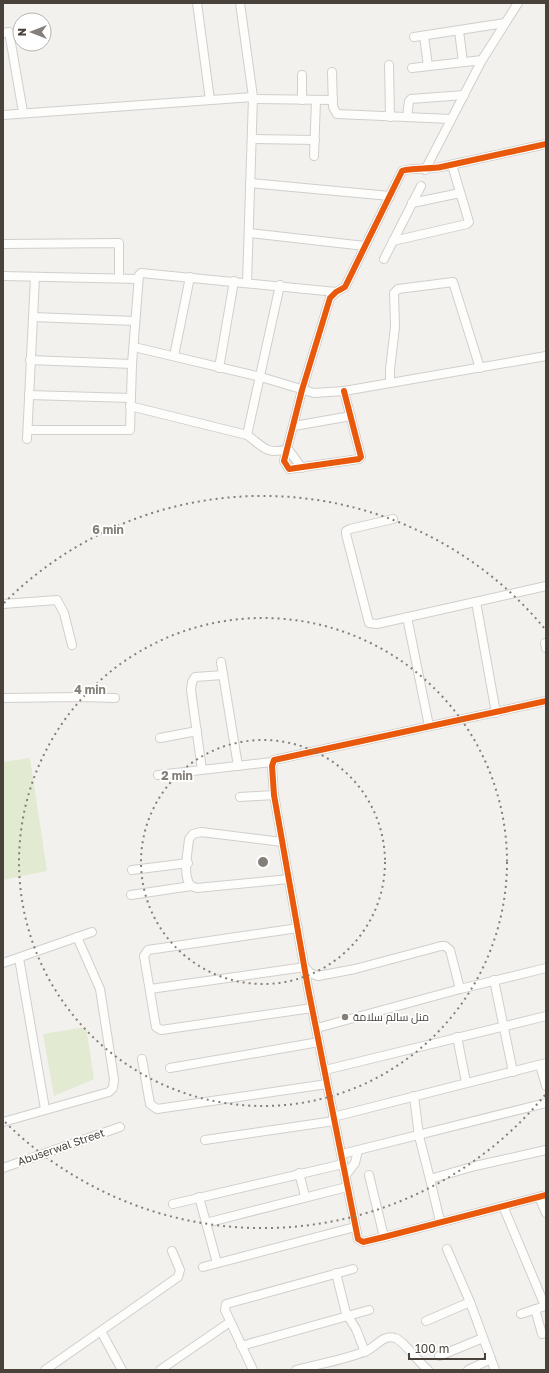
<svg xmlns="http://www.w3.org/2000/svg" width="549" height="1373" viewBox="0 0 549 1373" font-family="'Golos Text',Cairo,sans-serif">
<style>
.green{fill:#e2ead1}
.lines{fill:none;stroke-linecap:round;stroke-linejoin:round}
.minor-casing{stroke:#d1cfcc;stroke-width:10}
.minor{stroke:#fdfdfc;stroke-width:8}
.cycleway-casing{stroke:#fff;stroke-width:8}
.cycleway{stroke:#e8590c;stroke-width:6}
.ring{fill:none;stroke:#847f79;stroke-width:2;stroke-dasharray:2 4}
.poi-dot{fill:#847f79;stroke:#fff;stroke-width:1.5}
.labels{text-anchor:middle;stroke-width:3.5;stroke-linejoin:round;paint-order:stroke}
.poi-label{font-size:11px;fill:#48423a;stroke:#fff;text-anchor:start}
.street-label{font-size:11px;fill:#48423a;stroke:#fff}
.centre{fill:#847f79;stroke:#fff;stroke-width:2}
.ring-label{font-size:12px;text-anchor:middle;font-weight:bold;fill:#847f79;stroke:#fff;stroke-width:3.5;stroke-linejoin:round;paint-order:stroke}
</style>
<rect width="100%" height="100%" fill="#f3f1ee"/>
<g class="green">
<path d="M30,758L47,871L3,880V762Z"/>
<path d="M86,1027L94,1079L54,1096L43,1034Z"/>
</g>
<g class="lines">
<g class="minor-casing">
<g id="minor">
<path d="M197,3L210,100"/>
<path d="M240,3L253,97L247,283"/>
<path d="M459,31L463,62"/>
<path d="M3,33L9,32L23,112"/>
<path d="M424,36L428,66"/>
<path d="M414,37L505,23"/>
<path d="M389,65L390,117"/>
<path d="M412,68L482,60"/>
<path d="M332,72L333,107L337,114L451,119"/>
<path d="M253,99L333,100"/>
<path d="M302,100V75"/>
<path d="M3,115L253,97"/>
<path d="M407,117L409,101L411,99L464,95"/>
<path d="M253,139L315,140"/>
<path d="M314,156L316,100"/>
<path d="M425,170L482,60L518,3"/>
<path d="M250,183L390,196"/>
<path d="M412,203L460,193"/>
<path d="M249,233L365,246"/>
<path d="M393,241L467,224L469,222L452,165"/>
<path d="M3,244L119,243V278"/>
<path d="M384,259L421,186"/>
<path d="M3,276L138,279"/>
<path d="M33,317L135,321"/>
<path d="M134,347L261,377L314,393L344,391L546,356"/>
<path d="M174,356L190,277"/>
<path d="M30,360L132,364"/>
<path d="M219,368L234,281"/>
<path d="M390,383V369L395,327L394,293L398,289L453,282L480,368"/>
<path d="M344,391L361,457L359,459L289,469L284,461L302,390L330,298L336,292L345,287L402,171C407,168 433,169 441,167L546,144"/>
<path d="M29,395L130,398"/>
<path d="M130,406L247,435L280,285"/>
<path d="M294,426L351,416"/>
<path d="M28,430H130L132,364L139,275L141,273L336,292"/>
<path d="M247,435C264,447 266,455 288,449"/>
<path d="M27,439L35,277"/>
<path d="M288,449L302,468"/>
<path d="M393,519L350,529L346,531V534L369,623L377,624L546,586"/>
<path d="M476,602L496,713"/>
<path d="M3,604L57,600L64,613L72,645"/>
<path d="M407,617L429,726"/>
<path d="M545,643L546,648"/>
<path d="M221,662L238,766"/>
<path d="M3,698L81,697L115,698"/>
<path d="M546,701L274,760L272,766L274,795L308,988L358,1239L363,1242L384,1237L546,1195"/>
<path d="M160,738L197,731"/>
<path d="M202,770L191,690L192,682L195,677L223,675"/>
<path d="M158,775L272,762"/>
<path d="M240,797L274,795"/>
<path d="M132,870L188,863"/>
<path d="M191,886C182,876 188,852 189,839L193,834L201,832L282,842"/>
<path d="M131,895L191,886L197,888L289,879"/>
<path d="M298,928L148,950L144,956L156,1027L161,1030L312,1008"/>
<path d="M19,958L45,1109"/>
<path d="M3,963L92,932"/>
<path d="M494,980L513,1072"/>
<path d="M150,989L305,967L310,973L318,976L355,969L441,946H445L450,950L460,989"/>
<path d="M317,1028L460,989L546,968"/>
<path d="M457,1037L466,1082"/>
<path d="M142,1059L150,1104L157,1109L327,1084"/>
<path d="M540,1065L546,1086"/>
<path d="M170,1068L319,1042"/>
<path d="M325,1070L546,1016"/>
<path d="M414,1096L419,1136L430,1179L475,1166L546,1150"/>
<path d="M333,1117L546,1063"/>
<path d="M3,1122L109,1092L113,1088L114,1079L100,989L77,937"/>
<path d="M205,1140L334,1121"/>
<path d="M342,1154L546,1103"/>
<path d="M3,1168L120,1127"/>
<path d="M299,1173L305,1196"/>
<path d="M369,1175L384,1237"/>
<path d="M345,1176L355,1163L358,1150"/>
<path d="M430,1179L440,1221"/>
<path d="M199,1197L217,1263"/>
<path d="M539,1197L546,1213"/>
<path d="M173,1204L343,1164"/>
<path d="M503,1206L545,1306L521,1314"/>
<path d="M206,1223L347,1187"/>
<path d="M447,1249L470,1302L495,1370"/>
<path d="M203,1267L355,1227"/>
<path d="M336,1273L346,1313L356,1329L365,1352"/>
<path d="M535,1309L542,1334"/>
<path d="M426,1321L470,1302"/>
<path d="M103,1335L122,1370"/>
<path d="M241,1346L369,1310"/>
<path d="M439,1356L483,1338"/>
<path d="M45,1370L178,1277L180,1270L172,1251"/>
<path d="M160,1370L230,1322"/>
<path d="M253,1370L225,1310L226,1304L353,1269"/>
<path d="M296,1370C319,1364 344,1360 366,1351C376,1347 383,1334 395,1338C403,1340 419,1363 428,1370"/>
<path d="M468,1370L491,1359"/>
</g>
</g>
<use href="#minor" class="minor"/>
<g class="cycleway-casing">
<g id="cycleway">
<path d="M344,391L361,457L359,459L289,469L284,461L302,390L330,298L336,292L345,287L402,171C407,168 433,169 441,167L546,144"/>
<path d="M546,701L274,760L272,766L274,795L308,988L358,1239L363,1242L384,1237L546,1195"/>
</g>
</g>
<use href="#cycleway" class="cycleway"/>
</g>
<g class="ring">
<circle cx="263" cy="862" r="122"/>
<circle cx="263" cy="862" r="244"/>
<path d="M545 1095A366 366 0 0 1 4 1121M4 603A366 366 0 0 1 545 629"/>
</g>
<circle class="poi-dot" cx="345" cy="1017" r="4"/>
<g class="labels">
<g class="poi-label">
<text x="353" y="1021">منل سالم سلامة</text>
</g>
<g class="street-label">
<text transform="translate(61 1147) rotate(-19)" y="4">Abuserwal Street</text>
</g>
</g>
<circle cx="263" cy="862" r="6" class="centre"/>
<g class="ring-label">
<text x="108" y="534">6 min</text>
<text x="90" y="694">4 min</text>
<text x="177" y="780">2 min</text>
</g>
<rect width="549" height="1373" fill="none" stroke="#48423a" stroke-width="8"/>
<g transform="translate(32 32) rotate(270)"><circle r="19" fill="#ffffff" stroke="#b6b3b0"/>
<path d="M0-3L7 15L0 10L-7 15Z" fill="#847f79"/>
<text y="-6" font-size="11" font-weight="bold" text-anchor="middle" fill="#48423a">N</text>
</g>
<path d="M409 1353v6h76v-6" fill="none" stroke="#48423a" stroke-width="2"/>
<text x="415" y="1353" font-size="12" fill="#48423a" stroke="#ffffff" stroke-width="3" paint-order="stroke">100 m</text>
</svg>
